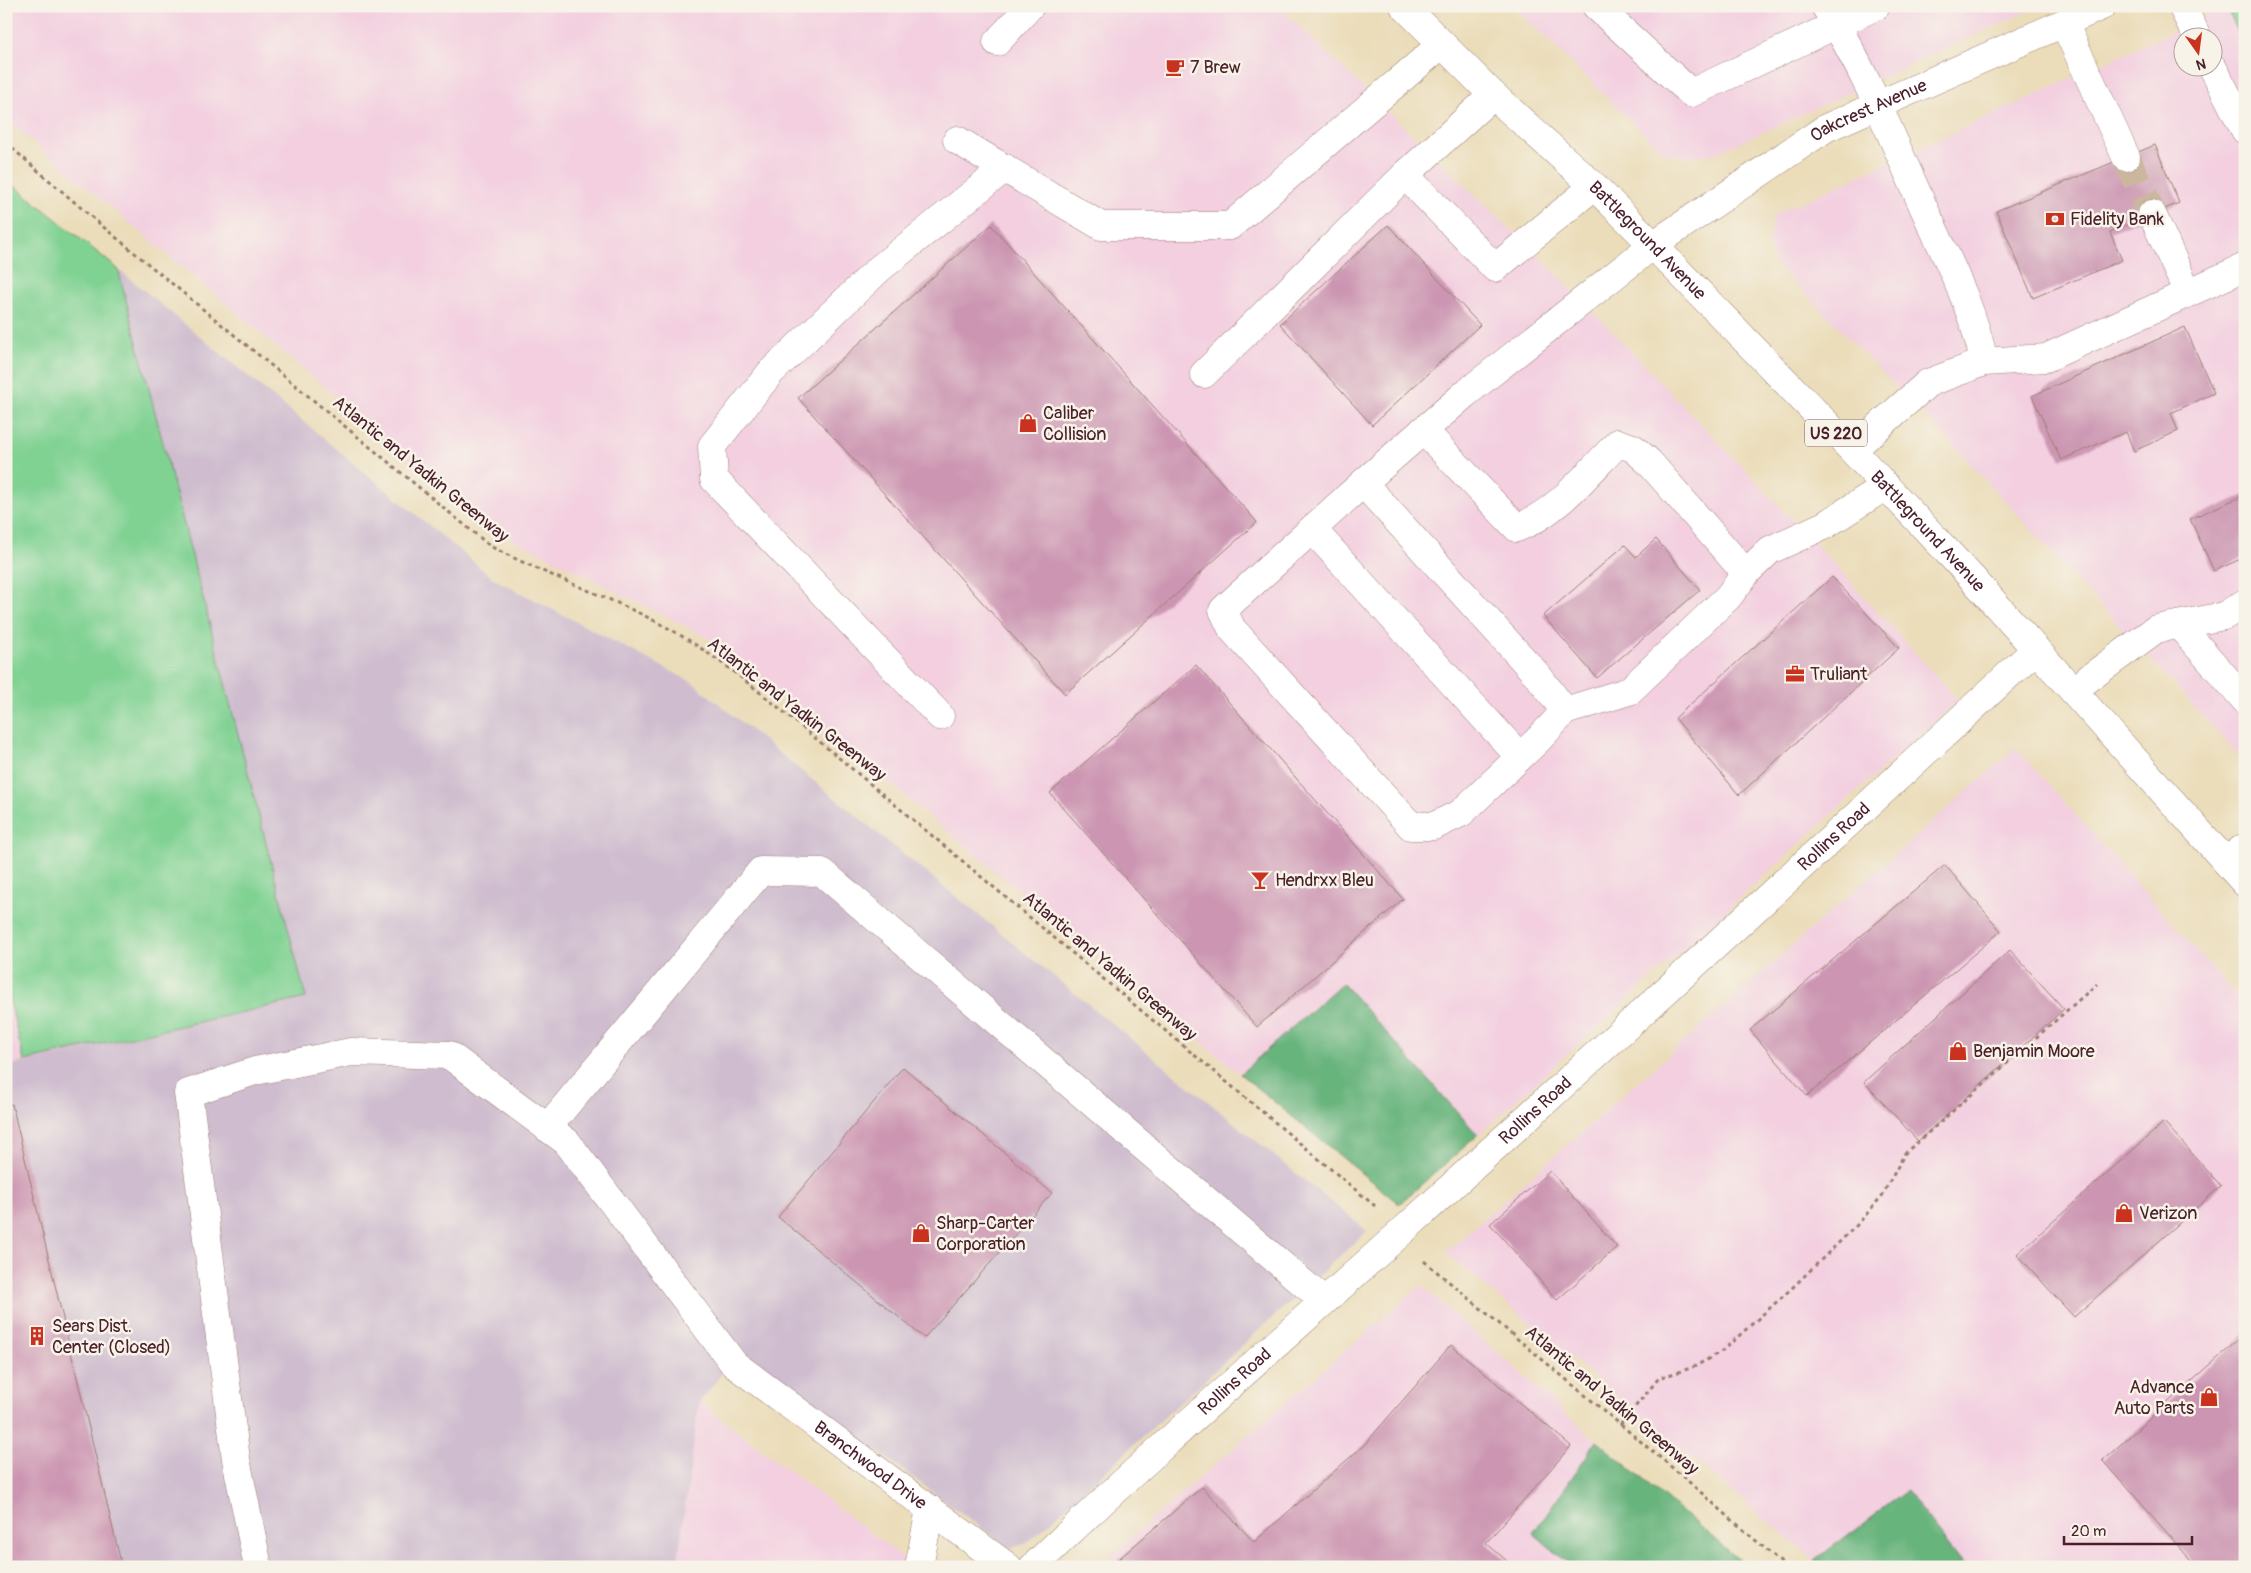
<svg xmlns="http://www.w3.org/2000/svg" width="2251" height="1573" viewBox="0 0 2251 1573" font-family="Pangolin,sans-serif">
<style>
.built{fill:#f3cfe0;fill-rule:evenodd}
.industrial{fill:#cfbdcf}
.green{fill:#80d293;stroke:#65785f}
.forest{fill:#68b47d;stroke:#596a54}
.building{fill:#cc96b2}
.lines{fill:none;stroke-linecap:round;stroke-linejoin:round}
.minor-tunnel{stroke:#cbb79d;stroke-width:28;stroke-dasharray:28 14;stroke-linecap:butt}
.minor-casing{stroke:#9a7e72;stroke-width:29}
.major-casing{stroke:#9a7e72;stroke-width:29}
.path{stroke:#9a7e72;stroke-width:3;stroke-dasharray:4 4;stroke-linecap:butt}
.minor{stroke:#fff;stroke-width:28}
.major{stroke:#fff;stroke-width:28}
.labels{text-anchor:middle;stroke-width:5;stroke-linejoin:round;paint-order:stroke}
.shield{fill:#f7f3e8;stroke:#7e5f64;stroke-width:1}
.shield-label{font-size:16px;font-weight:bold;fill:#4a1f2b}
.poi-label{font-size:18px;fill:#4a1f2b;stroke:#f7f3e8;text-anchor:start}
.street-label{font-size:18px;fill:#4a1f2b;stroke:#f7f3e8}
</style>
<rect width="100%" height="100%" fill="#f7f3e8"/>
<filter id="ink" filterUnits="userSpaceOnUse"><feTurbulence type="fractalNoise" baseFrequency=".02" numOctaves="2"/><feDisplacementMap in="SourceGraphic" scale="10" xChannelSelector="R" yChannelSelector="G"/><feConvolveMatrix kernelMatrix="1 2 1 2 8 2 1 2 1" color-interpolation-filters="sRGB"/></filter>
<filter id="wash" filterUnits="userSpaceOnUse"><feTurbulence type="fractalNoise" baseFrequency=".0096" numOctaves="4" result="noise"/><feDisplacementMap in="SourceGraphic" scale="20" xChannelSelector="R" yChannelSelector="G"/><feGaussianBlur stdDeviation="1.12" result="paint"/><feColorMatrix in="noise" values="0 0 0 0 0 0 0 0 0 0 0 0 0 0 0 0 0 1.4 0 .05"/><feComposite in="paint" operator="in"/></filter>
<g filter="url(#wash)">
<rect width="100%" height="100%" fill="#ebddba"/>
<g class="built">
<path d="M6,6H1278L1557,274L1825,554L1958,700L1478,1135L1342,983L1240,1074L724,646L495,530L6,119Z"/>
<path d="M1513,6H2039L1717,153L1687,157L1663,152Z"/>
<path d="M2227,7L2245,48V762L1944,435L1775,263L1768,242L1774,215ZM2184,38H2214V68H2184Z"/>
<path d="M2016,748L2245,1005V1567H1966L1906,1491L1815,1560L1445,1253Z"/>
<path d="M6,985L24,1061L6,1066Z"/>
<path d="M1421,1285L1597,1441L1533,1533L1573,1567H1097Z"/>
<path d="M699,1402L915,1567H677Z"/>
</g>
<path class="industrial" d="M118,269L494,579L692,682L1367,1231L1026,1544L1009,1548L740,1350L699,1403L677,1567H6V1066L306,998Z"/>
<g class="green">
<path d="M2245,6V48L2227,7Z"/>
<path d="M6,179L118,269L306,998L24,1061L6,985Z"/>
</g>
<g class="forest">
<path d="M1342,983L1478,1135L1399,1204L1240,1074Z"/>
<path d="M1597,1441L1748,1567H1573L1533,1533Z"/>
<path d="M1906,1491L1966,1567H1822L1815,1560Z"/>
</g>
<g id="blocks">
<g class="building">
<path d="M2155,145L2179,203L2110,232L2122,260L2033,298L1996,211Z"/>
<path d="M991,225L1257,522L1065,694L798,398Z"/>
<path d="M1388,225L1480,325L1372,425L1280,324Z"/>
<path d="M2185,327L2214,393L2171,413L2178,431L2134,451L2126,432L2061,460L2032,396Z"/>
<path d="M2245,495V557L2214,571L2190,519Z"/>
<path d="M1656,539L1700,590L1597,678L1543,616L1625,545L1636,557Z"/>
<path d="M1832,577L1899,648L1739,795L1675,718Z"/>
<path d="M1196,665L1403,899L1257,1027L1050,793Z"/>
<path d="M1945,865L2001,931L1807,1096L1750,1030Z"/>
<path d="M2010,950L2064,1009L1918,1141L1864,1082Z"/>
<path d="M903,1067L1052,1193L924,1338L778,1217Z"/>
<path d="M12,1104L122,1567H6V1106Z"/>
<path d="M2164,1122L2221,1186L2074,1317L2017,1254Z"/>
<path d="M1550,1171L1617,1247L1557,1300L1490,1224Z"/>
<path d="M2245,1334V1567H2197L2103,1460Z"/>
<path d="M1451,1345L1571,1446L1486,1543L1514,1567H1118L1114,1563L1202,1487L1254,1542L1364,1445Z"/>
</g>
</g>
</g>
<g filter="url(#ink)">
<use href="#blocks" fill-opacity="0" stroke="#9a7e72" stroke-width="1"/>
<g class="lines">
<path class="minor-tunnel" d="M2126,157L2152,214"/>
<g class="minor-casing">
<g id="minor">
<path d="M1596,6L1691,93L1876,6"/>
<path d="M1825,6C1864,69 1892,137 1922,204C1945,255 1973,306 1984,362L1928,383L1852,450"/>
<path d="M2182,6L2198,38"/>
<path d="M2064,23L2126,157"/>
<path d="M997,42L1030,6"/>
<path d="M2213,68L2245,130"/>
<path d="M957,140L1101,226H1230L1442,44"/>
<path d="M1405,175L1495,268L1594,186"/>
<path d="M2152,214L2188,293"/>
<path d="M1984,362L2046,358L2245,267"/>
<path d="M1204,374L1405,175L1493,95"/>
<path d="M1423,430L1517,528C1557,513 1588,473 1618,443L1633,448L1649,462L1736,562L1747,572L1770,550L1825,525L1886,486"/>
<path d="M1363,483L1539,677L1565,711"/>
<path d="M1312,529L1520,757"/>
<path id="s1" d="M1747,572L1728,597L1629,691L1565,711L1539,739L1461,813L1434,826H1411L1232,629L1223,610L1363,483L1465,394L1653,245L1826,128L2102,6"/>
<path d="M2179,625L2245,700"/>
<path d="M2073,690L2156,629L2224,616L2245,603"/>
<path d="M940,716L714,479L712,446L771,372L879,269L1005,168"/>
<path d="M2226,861L2245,847"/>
<path d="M547,1128L761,871L822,872L1323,1300"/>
<path id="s2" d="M258,1567L236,1459L188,1093L255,1071L351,1052L449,1055L567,1142L734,1364L1008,1567"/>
<path d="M919,1567L930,1509"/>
<path id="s3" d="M1033,1567C1155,1450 1282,1340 1407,1227C1617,1036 1827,844 2035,650"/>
</g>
</g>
<g class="major-casing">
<g id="major">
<path id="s4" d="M1404,6L1493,95L1594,186L1653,245L1852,450L1973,579L2245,883"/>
</g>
</g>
<g class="path">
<path d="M6,143L101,225L490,546C552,579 620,599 680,635C731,666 775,705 820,742L1375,1206"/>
<path d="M1424,1261L1681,1475L1786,1567"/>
<path d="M1620,1425L1659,1378L1694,1367L1722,1351L1791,1289L1857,1225L1882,1196L1905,1153L2097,984"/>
</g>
<use href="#minor" class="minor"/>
<use href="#major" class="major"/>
</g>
</g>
<defs>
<g id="cafe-bare" transform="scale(1.5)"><path d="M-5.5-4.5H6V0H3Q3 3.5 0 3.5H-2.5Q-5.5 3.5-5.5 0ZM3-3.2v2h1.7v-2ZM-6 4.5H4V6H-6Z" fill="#c8321e" stroke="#f7f3e8" stroke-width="2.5" paint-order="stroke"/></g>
<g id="bank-bare" transform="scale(1.5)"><path d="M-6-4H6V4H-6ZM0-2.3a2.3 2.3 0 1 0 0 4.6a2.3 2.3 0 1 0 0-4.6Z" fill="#c8321e" stroke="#f7f3e8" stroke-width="2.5" paint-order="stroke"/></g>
<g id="shop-bare" transform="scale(1.5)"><path d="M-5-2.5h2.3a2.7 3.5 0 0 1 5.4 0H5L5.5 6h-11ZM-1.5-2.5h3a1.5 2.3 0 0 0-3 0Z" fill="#c8321e" stroke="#f7f3e8" stroke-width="2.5" paint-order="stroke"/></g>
<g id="office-bare" transform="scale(1.5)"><path d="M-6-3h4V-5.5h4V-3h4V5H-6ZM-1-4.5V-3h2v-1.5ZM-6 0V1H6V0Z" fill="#c8321e" stroke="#f7f3e8" stroke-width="2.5" paint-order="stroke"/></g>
<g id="bar-bare" transform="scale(1.5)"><path d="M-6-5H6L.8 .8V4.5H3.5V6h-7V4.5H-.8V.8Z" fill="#c8321e" stroke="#f7f3e8" stroke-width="2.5" paint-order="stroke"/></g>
<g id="building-bare" transform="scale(1.5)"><path d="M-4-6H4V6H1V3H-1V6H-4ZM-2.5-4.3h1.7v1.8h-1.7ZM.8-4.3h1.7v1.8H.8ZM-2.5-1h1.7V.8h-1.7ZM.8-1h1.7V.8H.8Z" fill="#c8321e" stroke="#f7f3e8" stroke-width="2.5" paint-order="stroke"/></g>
</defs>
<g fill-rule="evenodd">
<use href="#cafe-bare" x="1175" y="67"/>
<use href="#bank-bare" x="2055" y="219"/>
<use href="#shop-bare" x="1028" y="423"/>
<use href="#office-bare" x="1795" y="674"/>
<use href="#bar-bare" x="1260" y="880"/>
<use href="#shop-bare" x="1958" y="1051"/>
<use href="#shop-bare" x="2124" y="1213"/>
<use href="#shop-bare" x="921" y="1233"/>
<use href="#building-bare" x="37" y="1336"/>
<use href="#shop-bare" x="2209" y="1397"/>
</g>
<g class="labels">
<rect class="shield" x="1805" y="419.5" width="62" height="27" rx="4"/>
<g class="shield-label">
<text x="1836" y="439">US 220</text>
</g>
<g class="poi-label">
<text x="1190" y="73">7 Brew</text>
<text x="2070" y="225">Fidelity Bank</text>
<text x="1043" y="419">Caliber<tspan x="1043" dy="21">Collision</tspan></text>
<text x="1810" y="680">Truliant</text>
<text x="1275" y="886">Hendrxx Bleu</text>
<text x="1973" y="1057">Benjamin Moore</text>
<text x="2139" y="1219">Verizon</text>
<text x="936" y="1229">Sharp-Carter<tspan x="936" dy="21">Corporation</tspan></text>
<text x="52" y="1332">Sears Dist.<tspan x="52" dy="21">Center (Closed)</tspan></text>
<text x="2194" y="1393" text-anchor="end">Advance<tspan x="2194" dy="21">Auto Parts</tspan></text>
</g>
<g class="street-label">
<text dy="6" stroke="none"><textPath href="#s1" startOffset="1540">Oakcrest Avenue</textPath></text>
<text dy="6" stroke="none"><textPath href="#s4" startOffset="338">Battleground Avenue</textPath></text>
<text transform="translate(421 469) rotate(39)" y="6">Atlantic and Yadkin Greenway</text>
<text dy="6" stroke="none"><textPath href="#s4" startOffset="742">Battleground Avenue</textPath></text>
<text transform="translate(797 709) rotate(38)" y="6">Atlantic and Yadkin Greenway</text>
<text dy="6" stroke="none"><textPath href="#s3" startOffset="1084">Rollins Road</textPath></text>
<text transform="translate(1110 966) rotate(40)" y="6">Atlantic and Yadkin Greenway</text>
<text dy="6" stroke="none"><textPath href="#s3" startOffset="679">Rollins Road</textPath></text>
<text dy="6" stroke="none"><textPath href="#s3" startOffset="274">Rollins Road</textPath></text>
<text transform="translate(1612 1400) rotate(40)" y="6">Atlantic and Yadkin Greenway</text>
<text dy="6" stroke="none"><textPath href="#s2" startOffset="1340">Branchwood Drive</textPath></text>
</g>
</g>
<rect width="2251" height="1573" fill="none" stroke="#f7f3e8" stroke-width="25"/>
<g transform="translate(2198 52) rotate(166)"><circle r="24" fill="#f7f3e8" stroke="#b29e9c"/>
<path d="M0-4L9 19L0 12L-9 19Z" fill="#c8321e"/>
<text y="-8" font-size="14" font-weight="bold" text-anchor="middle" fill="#4a1f2b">N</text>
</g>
<path d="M2064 1536v8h128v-8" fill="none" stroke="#4a1f2b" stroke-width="2.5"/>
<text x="2071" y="1536" font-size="15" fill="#4a1f2b" stroke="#f7f3e8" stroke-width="4" paint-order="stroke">20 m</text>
</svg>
